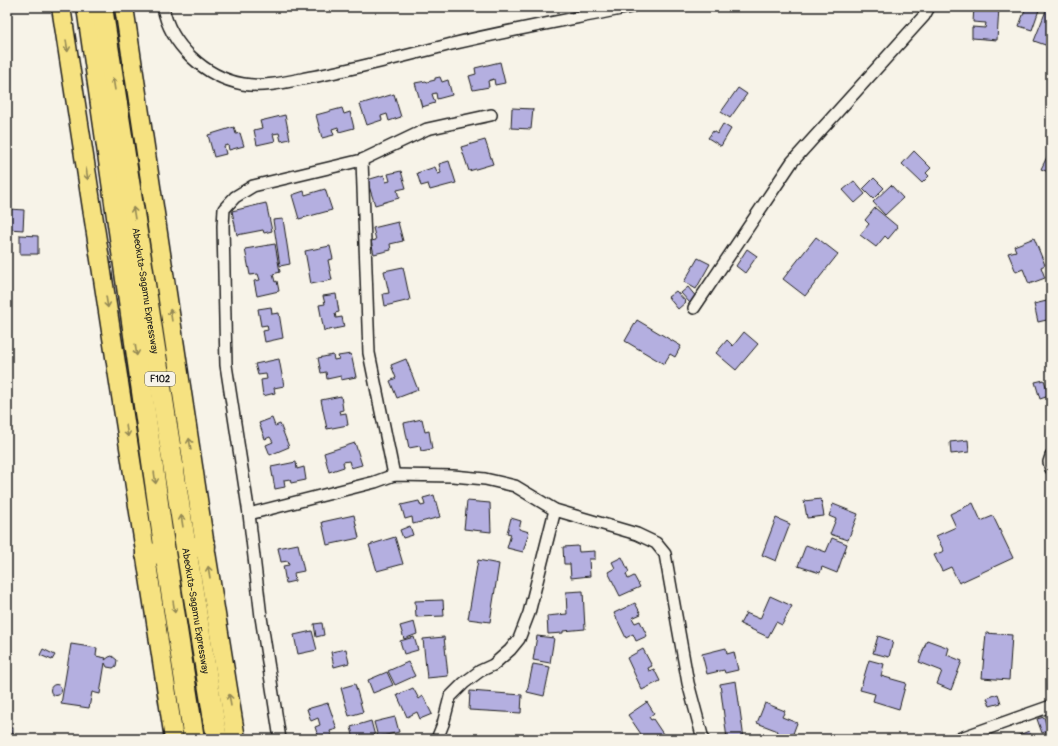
<svg xmlns="http://www.w3.org/2000/svg" width="1058" height="746" viewBox="0 0 1058 746" font-family="Pangolin,sans-serif">
<style>
.building{fill:#b4afe0;stroke:#1c1c1c}
.lines{fill:none;stroke-linecap:round;stroke-linejoin:round}
.street-casing{stroke:#1c1c1c;stroke-width:14}
.primary-casing{stroke:#1c1c1c;stroke-width:21}
.highway-casing{stroke:#1c1c1c;stroke-width:23}
.street{stroke:#f7f3e8;stroke-width:11}
.primary{stroke:#f6e281;stroke-width:18}
.highway{stroke:#f6e281;stroke-width:20}
.oneway{stroke:#948954}
.labels{text-anchor:middle;stroke-width:3.5;stroke-linejoin:round;paint-order:stroke}
.shield{fill:#f7f3e8;stroke:#5e5c59;stroke-width:1}
.shield-label{font-size:9px;font-weight:bold;fill:#1c1c1c}
.street-label{font-size:10px;fill:#1c1c1c;stroke:#f7f3e8}
</style>
<rect width="100%" height="100%" fill="#f7f3e8"/>
<filter id="ink" filterUnits="userSpaceOnUse"><feTurbulence type="fractalNoise" baseFrequency=".025" numOctaves="2"/><feDisplacementMap in="SourceGraphic" scale="8" xChannelSelector="R" yChannelSelector="G"/><feConvolveMatrix kernelMatrix="1 2 1 2 8 2 1 2 1" color-interpolation-filters="sRGB"/></filter>
<g filter="url(#ink)">
<g class="building">
<path d="M974,7H999L997,40L972,38V27L985,28L986,23L973,22Z"/>
<path d="M1026,7H1040L1032,30L1019,26Z"/>
<path d="M1047,8L1051,9V47L1034,41Z"/>
<path d="M500,62L505,83L495,85L494,79L488,81L489,87L473,90L469,76L476,74L475,68Z"/>
<path d="M440,77L442,82L448,80L452,95L437,99L436,93L432,94L435,103L422,107L415,83L426,81L427,82L435,80V78Z"/>
<path d="M738,88L747,94L730,118L721,112Z"/>
<path d="M394,94L401,117L389,121L387,114L381,116L382,120L367,125L360,104Z"/>
<path d="M342,108L344,114L350,112L354,128L339,132L338,127L332,129L334,135L322,138L316,115Z"/>
<path d="M512,108L533,109L531,129L511,128Z"/>
<path d="M285,115L290,139L281,141L279,133L273,134L275,141L257,145L254,130L262,128L260,121Z"/>
<path d="M723,124L731,129L721,146L708,138L713,131L717,134Z"/>
<path d="M234,127L236,134L240,133L244,146L229,150L228,145L224,146L226,154L214,157L208,135Z"/>
<path d="M485,140L493,164L469,171L461,147Z"/>
<path d="M1051,149V173L1041,169Z"/>
<path d="M914,151L931,168L926,173L929,176L922,183L902,164Z"/>
<path d="M449,161L456,183L430,190L428,184L421,186L417,173L435,167L438,174L441,173L439,164Z"/>
<path d="M401,171L406,188L397,190L399,198L375,205L367,180L384,175L386,182L390,181L388,174Z"/>
<path d="M874,178L884,188L873,199L863,189Z"/>
<path d="M854,181L865,194L855,203L843,190Z"/>
<path d="M891,185L903,198L885,215L873,202Z"/>
<path d="M325,189L332,210L299,219L292,195L304,191L305,195Z"/>
<path d="M266,203L272,231L264,233L263,230L237,235L232,211Z"/>
<path d="M875,208L898,227L888,239L885,236L876,247L860,235L869,224L865,220Z"/>
<path d="M10,209L24,210L23,230L9,229Z"/>
<path d="M283,219L290,264L280,266L273,220Z"/>
<path d="M398,222L403,241L390,244L391,250L374,254L371,241L376,240L373,228Z"/>
<path d="M20,235L38,236V254H20Z"/>
<path d="M816,237L838,254L805,296L783,279Z"/>
<path d="M1034,238L1045,265L1041,267L1045,278L1029,284L1023,269L1016,272L1008,253L1016,251L1014,246Z"/>
<path d="M275,244L280,272L273,274L275,282L277,281L279,291L257,296L254,281L260,280L258,274L250,275L245,249Z"/>
<path d="M330,246L333,259L328,260L332,280L311,284L305,251Z"/>
<path d="M747,249L757,256L745,273L736,266Z"/>
<path d="M698,258L710,264L696,289L684,282Z"/>
<path d="M403,267L410,300L385,306L383,294L389,293L384,271Z"/>
<path d="M688,287L697,298L690,303L681,293Z"/>
<path d="M676,291L686,302L678,309L668,297Z"/>
<path d="M336,294L339,312L335,313L336,318L342,317L344,327L324,331L319,305L325,304L323,296Z"/>
<path d="M1051,300V319L1038,322L1034,304Z"/>
<path d="M271,307L272,314L279,313L283,338L265,342L263,331L268,330L267,325L261,326L258,309Z"/>
<path d="M637,320L681,346L675,357L670,354L664,364L625,341Z"/>
<path d="M744,332L758,344L736,370L716,353L727,340L733,346Z"/>
<path d="M351,354L356,377L341,380V376L327,379L326,372L321,373L318,358L333,355L334,360L339,359L338,356Z"/>
<path d="M279,359L284,386L274,388L275,393L263,396L261,380L267,379L266,374L258,375L255,364Z"/>
<path d="M406,359L418,390L397,398L390,381L396,378L391,365Z"/>
<path d="M1044,380L1049,396L1040,399L1035,382Z"/>
<path d="M341,396L343,410L339,411L340,414L346,413L348,425L327,429L321,400Z"/>
<path d="M272,418L275,426L280,424L289,447L270,455L266,445L273,442L270,437L265,439L259,423Z"/>
<path d="M422,419L425,432L429,431L432,449L421,451L420,446L409,448L404,423Z"/>
<path d="M968,440L969,452L951,454L950,442Z"/>
<path d="M355,443L362,465L351,468L349,461L343,462L344,467L329,472L324,453Z"/>
<path d="M296,462L297,469L304,467L306,480L291,483L290,479L284,480L285,487L275,489L271,467Z"/>
<path d="M434,495L440,517L413,524L412,517L405,519L401,505L419,501L421,506L425,505L423,498Z"/>
<path d="M821,499L824,516L807,518L804,501Z"/>
<path d="M467,501L490,503L491,532L464,529Z"/>
<path d="M973,503L981,521L993,516L1013,558L959,583L951,567L942,571L934,555L944,551L936,536L956,527L950,514Z"/>
<path d="M833,504L858,514L848,540L830,534L836,519L829,516Z"/>
<path d="M354,515L359,538L327,545L322,522Z"/>
<path d="M511,518L521,521L519,529L529,532L523,552L507,548L511,534L507,533Z"/>
<path d="M776,518L790,524L776,561L762,555Z"/>
<path d="M410,526L413,535L403,538L400,530Z"/>
<path d="M395,537L403,564L377,571L369,545Z"/>
<path d="M832,538L847,544L837,573L822,567L820,573L798,566L806,545L826,552Z"/>
<path d="M298,544L304,571L294,573L295,581L286,583L283,566L289,565L288,561L281,562L278,548Z"/>
<path d="M578,546L579,552L595,551V559H589L590,576L571,578L570,564H564L563,547Z"/>
<path d="M622,557L629,572L626,574L628,579L634,576L640,587L620,596L608,572L615,568L612,562Z"/>
<path d="M478,560L499,564L490,622L468,619Z"/>
<path d="M583,591L585,629L563,631V633L548,634L547,616L567,614L566,592Z"/>
<path d="M770,596L792,606L782,625L776,622L768,637L740,624L746,613L760,619Z"/>
<path d="M443,600L444,616L416,617L415,601Z"/>
<path d="M635,603L641,614L632,618L635,623L640,621L647,636L636,641L633,634L626,638L614,613Z"/>
<path d="M414,622L417,634L404,639L400,626Z"/>
<path d="M322,623L324,635L316,637L314,624Z"/>
<path d="M312,631L317,650L298,654L294,635Z"/>
<path d="M986,633L1012,635L1009,680L982,678Z"/>
<path d="M537,636L554,638L550,663L533,660Z"/>
<path d="M878,636L893,641L889,657L873,653Z"/>
<path d="M414,637L418,650L404,654L400,641Z"/>
<path d="M444,637L448,676L427,678L423,639Z"/>
<path d="M927,640L949,648L947,655L962,661L951,690L937,684L942,671L919,662Z"/>
<path d="M71,644L97,648L96,656L106,658L105,660L109,657L112,656L117,660L116,666L113,668L107,667L105,663L100,694L92,692L89,708L61,704Z"/>
<path d="M726,648L727,654L734,652L738,670L725,673L724,670L707,674L702,654Z"/>
<path d="M43,649L55,655L52,660L40,655Z"/>
<path d="M346,649L349,663L334,667L331,652Z"/>
<path d="M643,649L652,666L648,668L649,671L654,669L660,681L642,690L627,658Z"/>
<path d="M869,660L884,664L881,676L906,683L899,709L873,701L875,694L860,690Z"/>
<path d="M408,662L415,676L395,685L388,671Z"/>
<path d="M533,664L550,667L544,696L527,692Z"/>
<path d="M387,672L393,685L373,693L368,680Z"/>
<path d="M736,681L744,739H727L720,684Z"/>
<path d="M355,684L363,712L349,716L341,688Z"/>
<circle cx="56" cy="690" r="5.5"/>
<path d="M413,688L419,699L423,696L432,714L420,719L417,712L407,717L397,695Z"/>
<path d="M470,691L522,695L521,713L469,710Z"/>
<path d="M998,694L1001,703L990,706L987,698Z"/>
<path d="M647,702L654,713L649,717L651,720L653,719L663,734L656,739H650L647,735L643,737L628,715Z"/>
<path d="M328,703L337,729L330,731L332,737L319,739L315,727L320,725L318,718L311,721L307,709Z"/>
<path d="M765,703L785,711L782,717L797,723L791,739H775L778,731L757,723Z"/>
<path d="M395,717L399,732L378,737L374,722Z"/>
<path d="M1044,717L1048,731L1042,733L1037,719Z"/>
<path d="M371,721L375,736L365,739H354L351,727Z"/>
<rect x="7" y="728" width="6" height="11"/>
<path d="M1029,731L1032,739H1009Z"/>
<path d="M1050,733L1051,739H1042L1041,736Z"/>
</g>
<g class="lines">
<g class="street-casing">
<g id="street">
<path d="M163,7C170,45 205,77 243,84C264,88 291,81 312,77C360,68 408,55 456,43C514,29 572,19 631,7"/>
<path d="M362,160L369,353L394,475"/>
<path d="M694,308L792,162L924,16L929,7"/>
<path d="M1051,456L1049,462L1051,469"/>
<path d="M249,514L375,482L394,475L453,476L485,479L515,486L555,510L637,534L656,543L665,554L688,683L703,739"/>
<path d="M280,739L261,617L249,514L226,365L223,226L224,209L235,197L253,186L362,160L427,129L491,115"/>
<path d="M437,739L443,724L450,697L464,683L480,671L493,665L510,650L519,639L529,613L555,510"/>
<path d="M958,739L1051,706"/>
</g>
</g>
<g class="primary-casing">
<g id="primary">
<path d="M61,7L174,739"/>
<path d="M124,7L205,546L236,739"/>
</g>
</g>
<g class="highway-casing">
<g id="highway">
<path d="M87,7L165,552L194,739"/>
<path id="s1" d="M102,7L186,548L217,739"/>
<path d="M186,548L205,546"/>
<path d="M146,555L165,552"/>
</g>
</g>
<use href="#street" class="street"/>
<use href="#primary" class="primary"/>
<use href="#highway" class="highway"/>
</g>
<defs><path id="oneway-shaft" d="M-6 0H5M1.5-3L5.5 0L1.5 3" fill="none" stroke-width="1.6" stroke-linecap="round" stroke-linejoin="round"/></defs>
<g class="oneway">
<use href="#oneway-shaft" transform="translate(67 46) rotate(81)"/>
<use href="#oneway-shaft" transform="translate(114 84) rotate(-99)"/>
<use href="#oneway-shaft" transform="translate(87 174) rotate(81)"/>
<use href="#oneway-shaft" transform="translate(134 213) rotate(-99)"/>
<use href="#oneway-shaft" transform="translate(107 302) rotate(81)"/>
<use href="#oneway-shaft" transform="translate(171 315) rotate(-99)"/>
<use href="#oneway-shaft" transform="translate(136 350) rotate(82)"/>
<use href="#oneway-shaft" transform="translate(127 431) rotate(81)"/>
<use href="#oneway-shaft" transform="translate(190 444) rotate(-99)"/>
<use href="#oneway-shaft" transform="translate(155 478) rotate(82)"/>
<use href="#oneway-shaft" transform="translate(182 521) rotate(-99)"/>
<use href="#oneway-shaft" transform="translate(209 572) rotate(-99)"/>
<use href="#oneway-shaft" transform="translate(174 607) rotate(81)"/>
<use href="#oneway-shaft" transform="translate(230 700) rotate(-99)"/>
</g>
</g>
<g class="labels">
<rect class="shield" x="145" y="372" width="30" height="14" rx="3"/>
<g class="shield-label">
<text x="160" y="382">F102</text>
</g>
<g class="street-label">
<text dy="4" stroke="none"><textPath href="#s1" startOffset="287">Abeokuta-Sagamu Expressway</textPath></text>
<text dy="4" stroke="none"><textPath href="#s1" startOffset="611">Abeokuta-Sagamu Expressway</textPath></text>
</g>
</g>
<rect width="1058" height="746" fill="none" stroke="#f7f3e8" stroke-width="24"/>
<rect x="12" y="12" width="1034" height="722" fill="none" stroke="#1c1c1c" stroke-width="1.5" filter="url(#ink)"/>
</svg>
